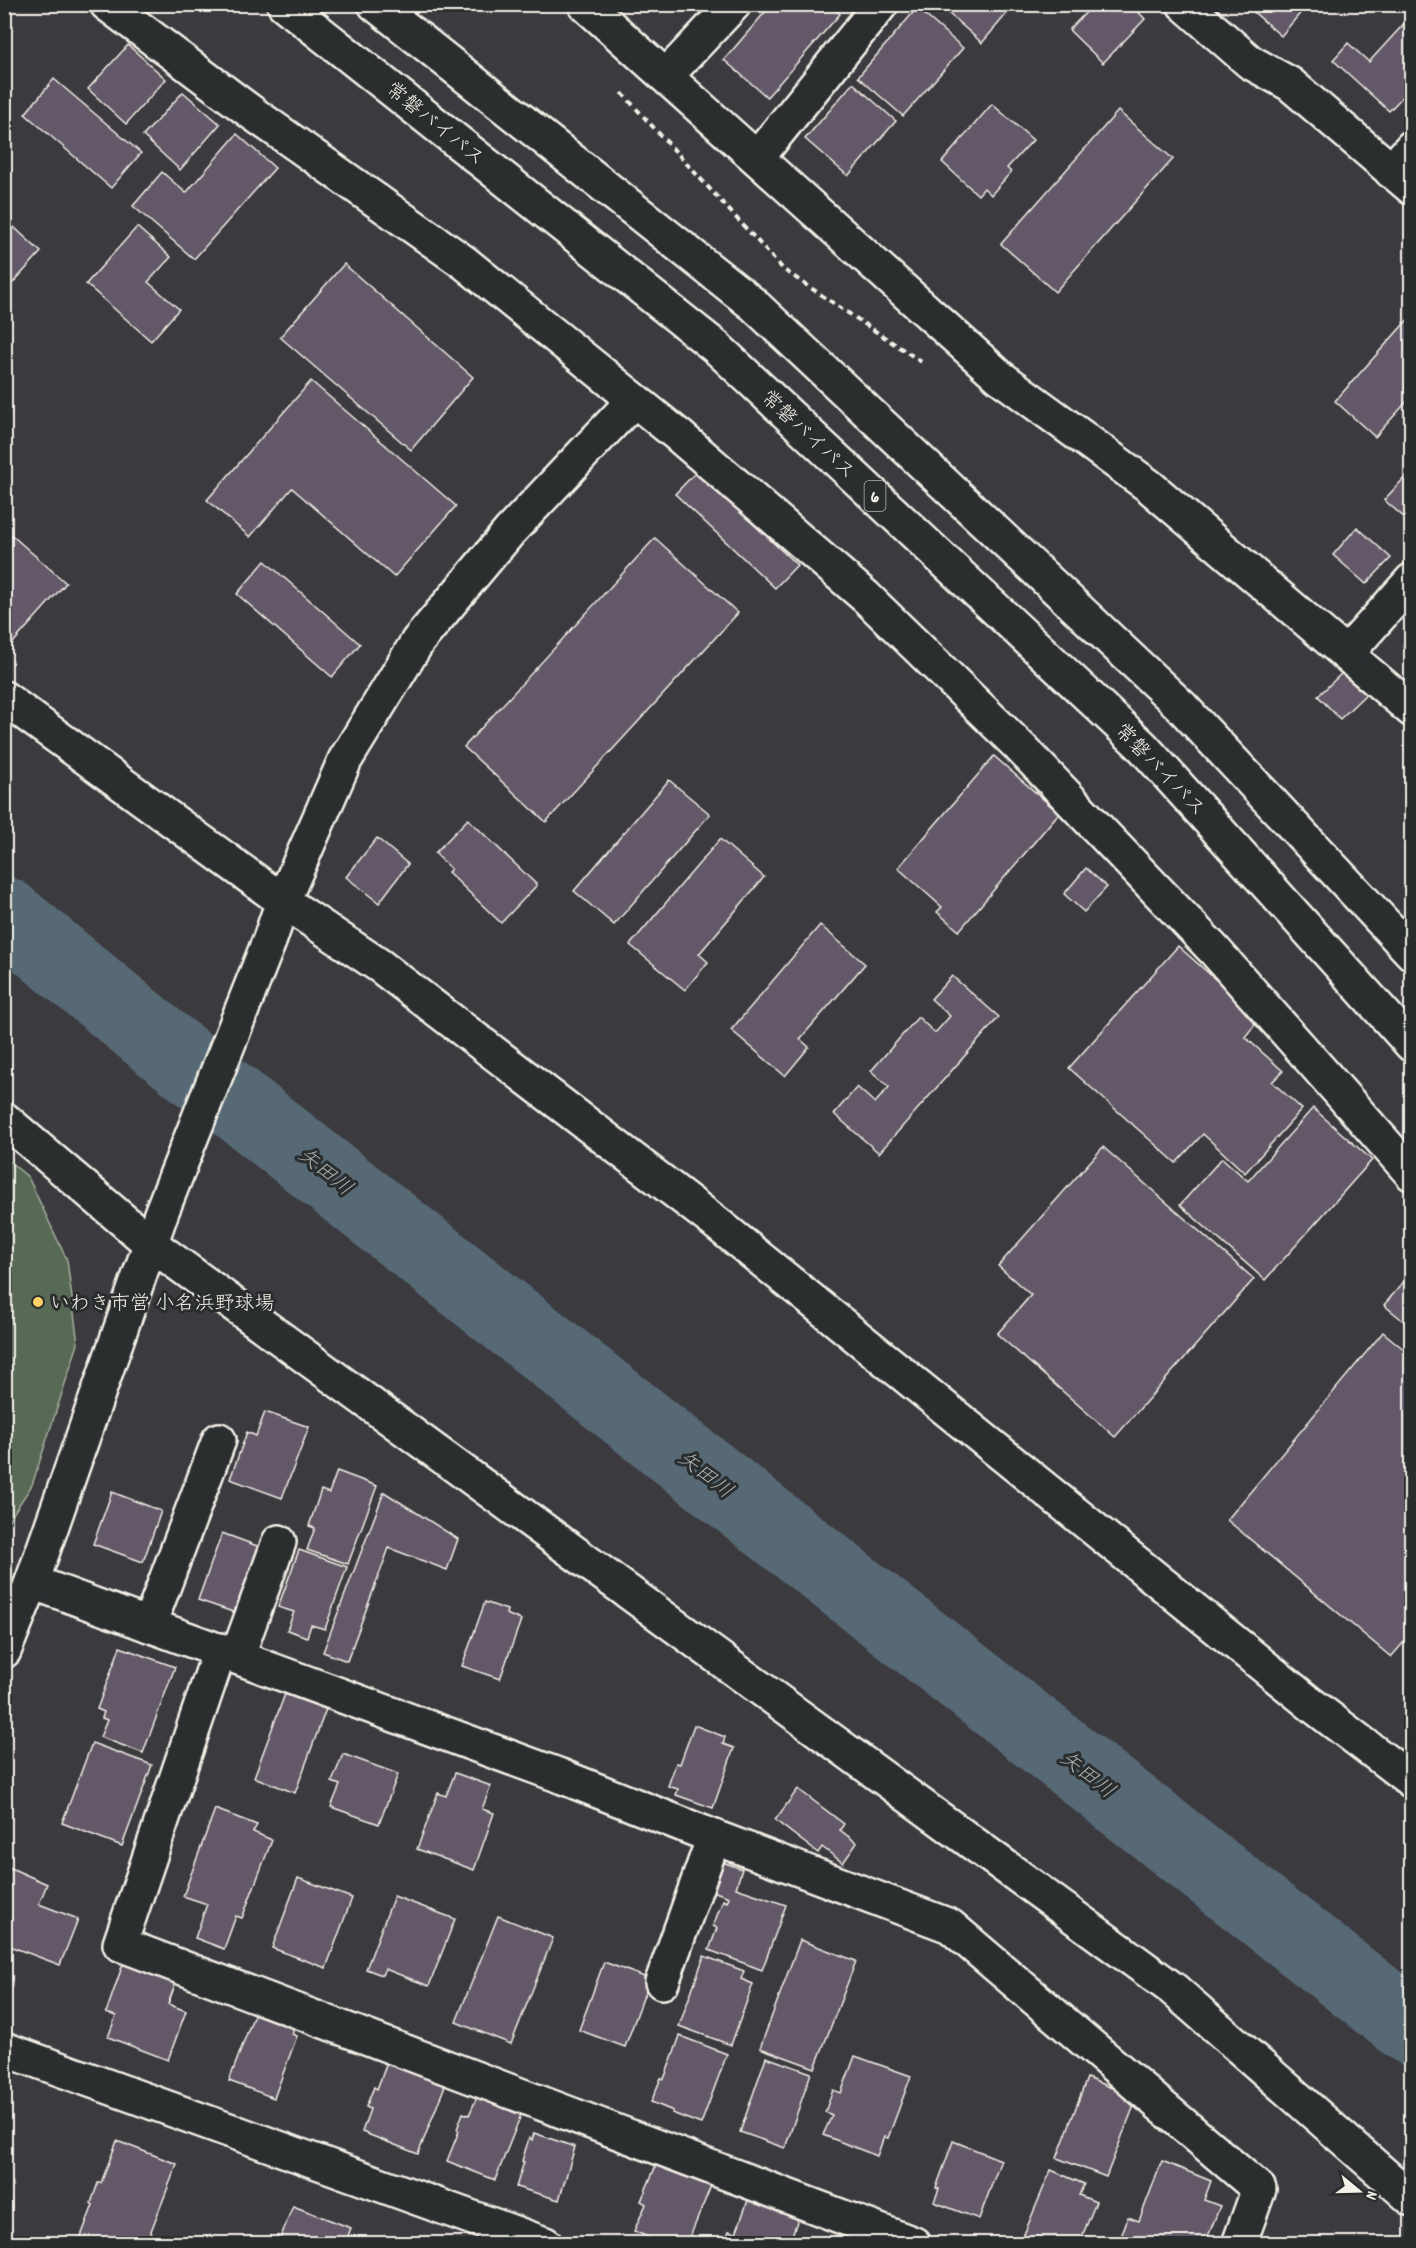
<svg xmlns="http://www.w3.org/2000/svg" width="1416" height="2248" viewBox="0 0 1416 2248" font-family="Dekko,'Klee One',sans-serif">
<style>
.green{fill:#586a54;stroke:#a6ae9e;stroke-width:1.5}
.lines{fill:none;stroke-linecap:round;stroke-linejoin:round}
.river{stroke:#576974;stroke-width:75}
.building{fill:#635867;stroke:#f4f1e8;stroke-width:1.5}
.minor-casing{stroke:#f4f1e8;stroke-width:38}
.highway-casing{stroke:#f4f1e8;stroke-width:38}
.path{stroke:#f4f1e8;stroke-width:4;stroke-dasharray:6 4.5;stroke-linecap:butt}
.minor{stroke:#2a2d2e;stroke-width:33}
.highway{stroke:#2a2d2e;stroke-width:33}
.poi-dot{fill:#ffd166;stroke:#2a2d2e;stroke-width:2}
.labels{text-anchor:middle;stroke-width:6;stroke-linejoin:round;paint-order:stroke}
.shield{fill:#2a2d2e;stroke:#b7b6b0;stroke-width:1.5}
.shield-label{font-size:18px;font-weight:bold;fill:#f4f1e8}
.street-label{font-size:20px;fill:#f4f1e8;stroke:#2a2d2e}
.poi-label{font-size:20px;fill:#f4f1e8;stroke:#2a2d2e;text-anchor:start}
.water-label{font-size:21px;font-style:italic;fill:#adb4b4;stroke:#2a2d2e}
</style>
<rect width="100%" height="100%" fill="#3b3a3f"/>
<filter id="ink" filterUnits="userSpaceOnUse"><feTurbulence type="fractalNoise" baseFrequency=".0167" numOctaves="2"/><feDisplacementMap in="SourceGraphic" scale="12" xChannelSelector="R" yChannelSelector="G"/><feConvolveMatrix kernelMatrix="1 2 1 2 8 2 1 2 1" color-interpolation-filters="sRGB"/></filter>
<g filter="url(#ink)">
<path class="green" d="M5,1158L28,1177L67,1260L78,1344L32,1485L5,1526Z"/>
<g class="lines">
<path class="river" d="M4,914L162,1044L673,1448L1412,2028"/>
</g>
<g class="building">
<path d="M772,4H830L840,14L767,97L724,60Z"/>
<path d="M954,4H1015L982,43L947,12Z"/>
<path d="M1094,4H1131L1145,19L1103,63L1069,30Z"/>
<path d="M1250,4H1308L1281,36L1248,7Z"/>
<path d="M917,8L963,48L903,116L858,77Z"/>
<path d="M1412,15V87L1389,111L1333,60L1348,43L1369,62Z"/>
<path d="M128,45L166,79L126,124L88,89Z"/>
<path d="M54,79L141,153L111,188L25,114Z"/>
<path d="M853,83L896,121L848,176L805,139Z"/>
<path d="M183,92L220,124L180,170L143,136Z"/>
<path d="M992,104L1033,140L1007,168L1011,172L991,195L984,188L978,195L942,162Z"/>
<path d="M1118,111L1173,159L1055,292L1001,244Z"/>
<path d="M237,134L275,168L194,259L133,206L162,172L186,193Z"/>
<path d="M4,218L41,252L12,284L4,277Z"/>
<path d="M137,227L171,257L148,282L179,309L151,341L86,284Z"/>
<path d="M344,264L473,377L411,450L280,337Z"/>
<path d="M1412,315V396L1375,437L1335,401Z"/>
<path d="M311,381L456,506L394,577L292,488L250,537L207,500Z"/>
<path d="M697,471L797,565L775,588L675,494Z"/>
<path d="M1409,473L1412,476V524L1384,500Z"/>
<path d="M1357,527L1391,558L1366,584L1333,555Z"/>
<path d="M7,531L66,583L11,645L4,639V534Z"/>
<path d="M655,538L738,613L546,822L464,747Z"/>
<path d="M265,561L360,644L332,677L237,594Z"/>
<path d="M1412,635V652L1403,646Z"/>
<path d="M1344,671L1366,694L1340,719L1318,696Z"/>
<path d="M994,756L1059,813L959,931L937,912L942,907L898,868Z"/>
<path d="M669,780L710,814L614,925L574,891Z"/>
<path d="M468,819L537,885L501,923L448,872L451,869L435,853Z"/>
<path d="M377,838L408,864L379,903L346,877Z"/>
<path d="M720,839L764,877L699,954L708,962L685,990L630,945Z"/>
<path d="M1086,868L1107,887L1084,912L1064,894Z"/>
<path d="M820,925L865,964L800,1039L809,1047L785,1076L731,1030Z"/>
<path d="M1178,946L1251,1011L1258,1021L1245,1037L1283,1071L1272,1082L1302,1109L1245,1173L1203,1134L1176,1163L1069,1068Z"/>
<path d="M952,976L999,1017L879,1153L834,1114L857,1087L875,1103L889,1087L871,1071L918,1017L935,1033L950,1016L931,999Z"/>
<path d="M1313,1108L1372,1160L1265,1280L1180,1205L1222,1158L1248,1181Z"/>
<path d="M1103,1147L1254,1279L1115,1437L997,1334L1031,1295L998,1266Z"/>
<path d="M1412,1272V1328L1384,1305Z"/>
<path d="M1383,1332L1412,1356V1633L1391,1657L1227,1520Z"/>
<path d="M265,1412L309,1427L282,1498L230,1479L247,1432L256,1436Z"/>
<path d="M337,1471L377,1486L348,1564L307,1550L315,1528L309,1526L321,1490L329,1493Z"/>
<path d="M112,1492L161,1511L143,1562L93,1544Z"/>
<path d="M384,1492L458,1539L447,1570L389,1548L347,1661L323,1652Z"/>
<path d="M222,1533L260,1547L236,1613L198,1600Z"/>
<path d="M299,1550L347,1567L325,1629L311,1625L307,1637L287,1630L294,1612L278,1607Z"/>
<path d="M485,1602L507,1610L506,1614L521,1620L500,1679L462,1666Z"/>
<path d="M120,1647L175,1667L143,1753L100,1737L107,1720L102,1718L104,1712L97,1709Z"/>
<path d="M285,1694L326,1709L295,1793L254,1777Z"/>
<path d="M694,1725L725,1737L723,1744L734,1748L713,1808L676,1795L678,1789L668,1786L676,1763L680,1764Z"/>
<path d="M92,1743L152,1765L122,1846L62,1823Z"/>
<path d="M343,1754L398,1774L379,1824L331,1807L340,1785L332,1782Z"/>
<path d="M455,1773L491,1786L482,1809L494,1813L474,1870L417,1849L438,1793L446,1796Z"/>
<path d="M798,1789L844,1824L840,1830L857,1843L843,1863L822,1847L818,1853L775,1820Z"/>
<path d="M215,1809L257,1825L253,1832L272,1840L242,1918L236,1916L224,1949L195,1938L207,1904L183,1896Z"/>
<path d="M717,1860L742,1869L736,1888L786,1905L762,1970L709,1950L717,1928L713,1926L723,1900L727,1902L729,1897L707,1889Z"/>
<path d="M4,1865L47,1884L39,1904L78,1919L60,1965L4,1944V1927L8,1918L4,1917Z"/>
<path d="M298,1878L352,1898L326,1968L272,1948Z"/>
<path d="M394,1896L455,1919L429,1986L385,1969L382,1975L366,1969Z"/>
<path d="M498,1916L553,1938L511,2044L456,2022Z"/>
<path d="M800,1940L856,1961L815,2068L760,2048Z"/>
<path d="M704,1956L744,1971L741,1979L753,1984L731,2045L679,2026Z"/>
<path d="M125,1958L178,1977L168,2004L186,2011L168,2060L108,2037L116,2016L106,2013Z"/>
<path d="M604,1962L650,1979L625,2047L579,2030Z"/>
<path d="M258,2004L298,2020L292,2034L297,2036L274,2098L229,2081Z"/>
<path d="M680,2036L727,2054L701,2124L672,2113L673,2111L651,2102L661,2078L664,2079Z"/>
<path d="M390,2055L448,2078L418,2154L362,2132L370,2109L366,2107L374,2087L377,2089Z"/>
<path d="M855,2056L911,2076L888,2138L884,2137L877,2156L823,2135L832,2115L825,2112L833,2090L841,2093Z"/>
<path d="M766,2057L811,2073L785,2148L740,2132Z"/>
<path d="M1087,2078L1137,2098L1106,2177L1057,2158Z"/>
<path d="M477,2097L521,2115L495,2180L447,2161L459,2131L457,2129L463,2113L469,2115Z"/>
<path d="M534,2133L575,2147L559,2200L516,2187L524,2162L522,2161L529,2138L532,2140Z"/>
<path d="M117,2141L177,2164L146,2244H78L93,2205L91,2203L98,2183H101Z"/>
<path d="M953,2141L1001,2160L979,2219L934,2202L939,2189L936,2188Z"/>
<path d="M659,2158L713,2181L687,2244H664L634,2231L646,2204L641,2201Z"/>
<path d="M1162,2161L1211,2181L1204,2200L1220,2206L1205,2244H1128L1120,2240L1128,2217L1139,2221Z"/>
<path d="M1051,2170L1084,2184L1079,2195L1096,2202L1079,2244H1020Z"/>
<path d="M750,2195L800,2213L789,2244H724L729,2231L736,2233Z"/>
<path d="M293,2206L351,2228L345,2244H278Z"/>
</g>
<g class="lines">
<g class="minor-casing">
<g id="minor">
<path d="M107,4L255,115L465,263L678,435L866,597L1020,747L1215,951L1412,1174"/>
<path d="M585,4L1000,377L1149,486L1412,710"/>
<path d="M1184,4L1250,62L1290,84L1412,188"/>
<path d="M666,76L734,4"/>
<path d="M757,158L881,4"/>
<path d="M1391,171L1412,147"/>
<path d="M1346,654L1412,580"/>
<path d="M4,698L283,901L380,966L715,1222L1312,1705L1412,1781"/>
<path d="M4,1119L151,1244L1173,1989L1412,2199"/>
<path d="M32,1582L558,1775L714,1837L950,1926L1259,2189L1239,2244"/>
<path d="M149,1625L219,1440"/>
<path d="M220,1650L120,1944L914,2244"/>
<path d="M4,1651L32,1582L162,1211L270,939L283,901L345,760L418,641L510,531L634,400"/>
<path d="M237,1657L279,1542"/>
<path d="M662,1982L714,1837"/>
<path d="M4,2049L545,2244"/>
</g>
</g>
<g class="highway-casing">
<g id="highway">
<path d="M284,4L716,347L1142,746L1412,1045"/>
<path d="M375,4L753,304L1181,706L1412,953"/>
</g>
</g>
<path class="path" d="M622,93L784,270L923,363"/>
<use href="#minor" class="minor"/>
<use href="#highway" class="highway"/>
</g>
</g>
<circle class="poi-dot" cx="38" cy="1302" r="6"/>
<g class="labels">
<rect class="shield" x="864.5" y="481" width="21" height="30" rx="4.5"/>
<g class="shield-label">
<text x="875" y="502">6</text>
</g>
<g class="street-label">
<text transform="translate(436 123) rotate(39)" y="7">常磐バイパス</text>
<text transform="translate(809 434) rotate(43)" y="7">常磐バイパス</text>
<text transform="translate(1161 769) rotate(46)" y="7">常磐バイパス</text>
</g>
<g class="poi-label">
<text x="50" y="1309">いわき市営 小名浜野球場</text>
</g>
<g class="water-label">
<text transform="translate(326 1171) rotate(39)" y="7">矢田川</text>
<text transform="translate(706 1474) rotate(38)" y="7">矢田川</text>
<text transform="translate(1088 1774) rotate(38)" y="7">矢田川</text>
</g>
</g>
<rect width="1416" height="2248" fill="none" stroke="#2a2d2e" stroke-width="24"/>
<rect x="12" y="12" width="1392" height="2224" fill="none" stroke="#f4f1e8" stroke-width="2" filter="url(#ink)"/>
<g transform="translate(1359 2191) rotate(109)" stroke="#2a2d2e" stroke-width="4.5" paint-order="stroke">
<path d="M0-4.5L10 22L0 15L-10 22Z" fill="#f4f1e8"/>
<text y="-9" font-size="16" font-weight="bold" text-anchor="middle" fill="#f4f1e8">N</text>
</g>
</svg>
